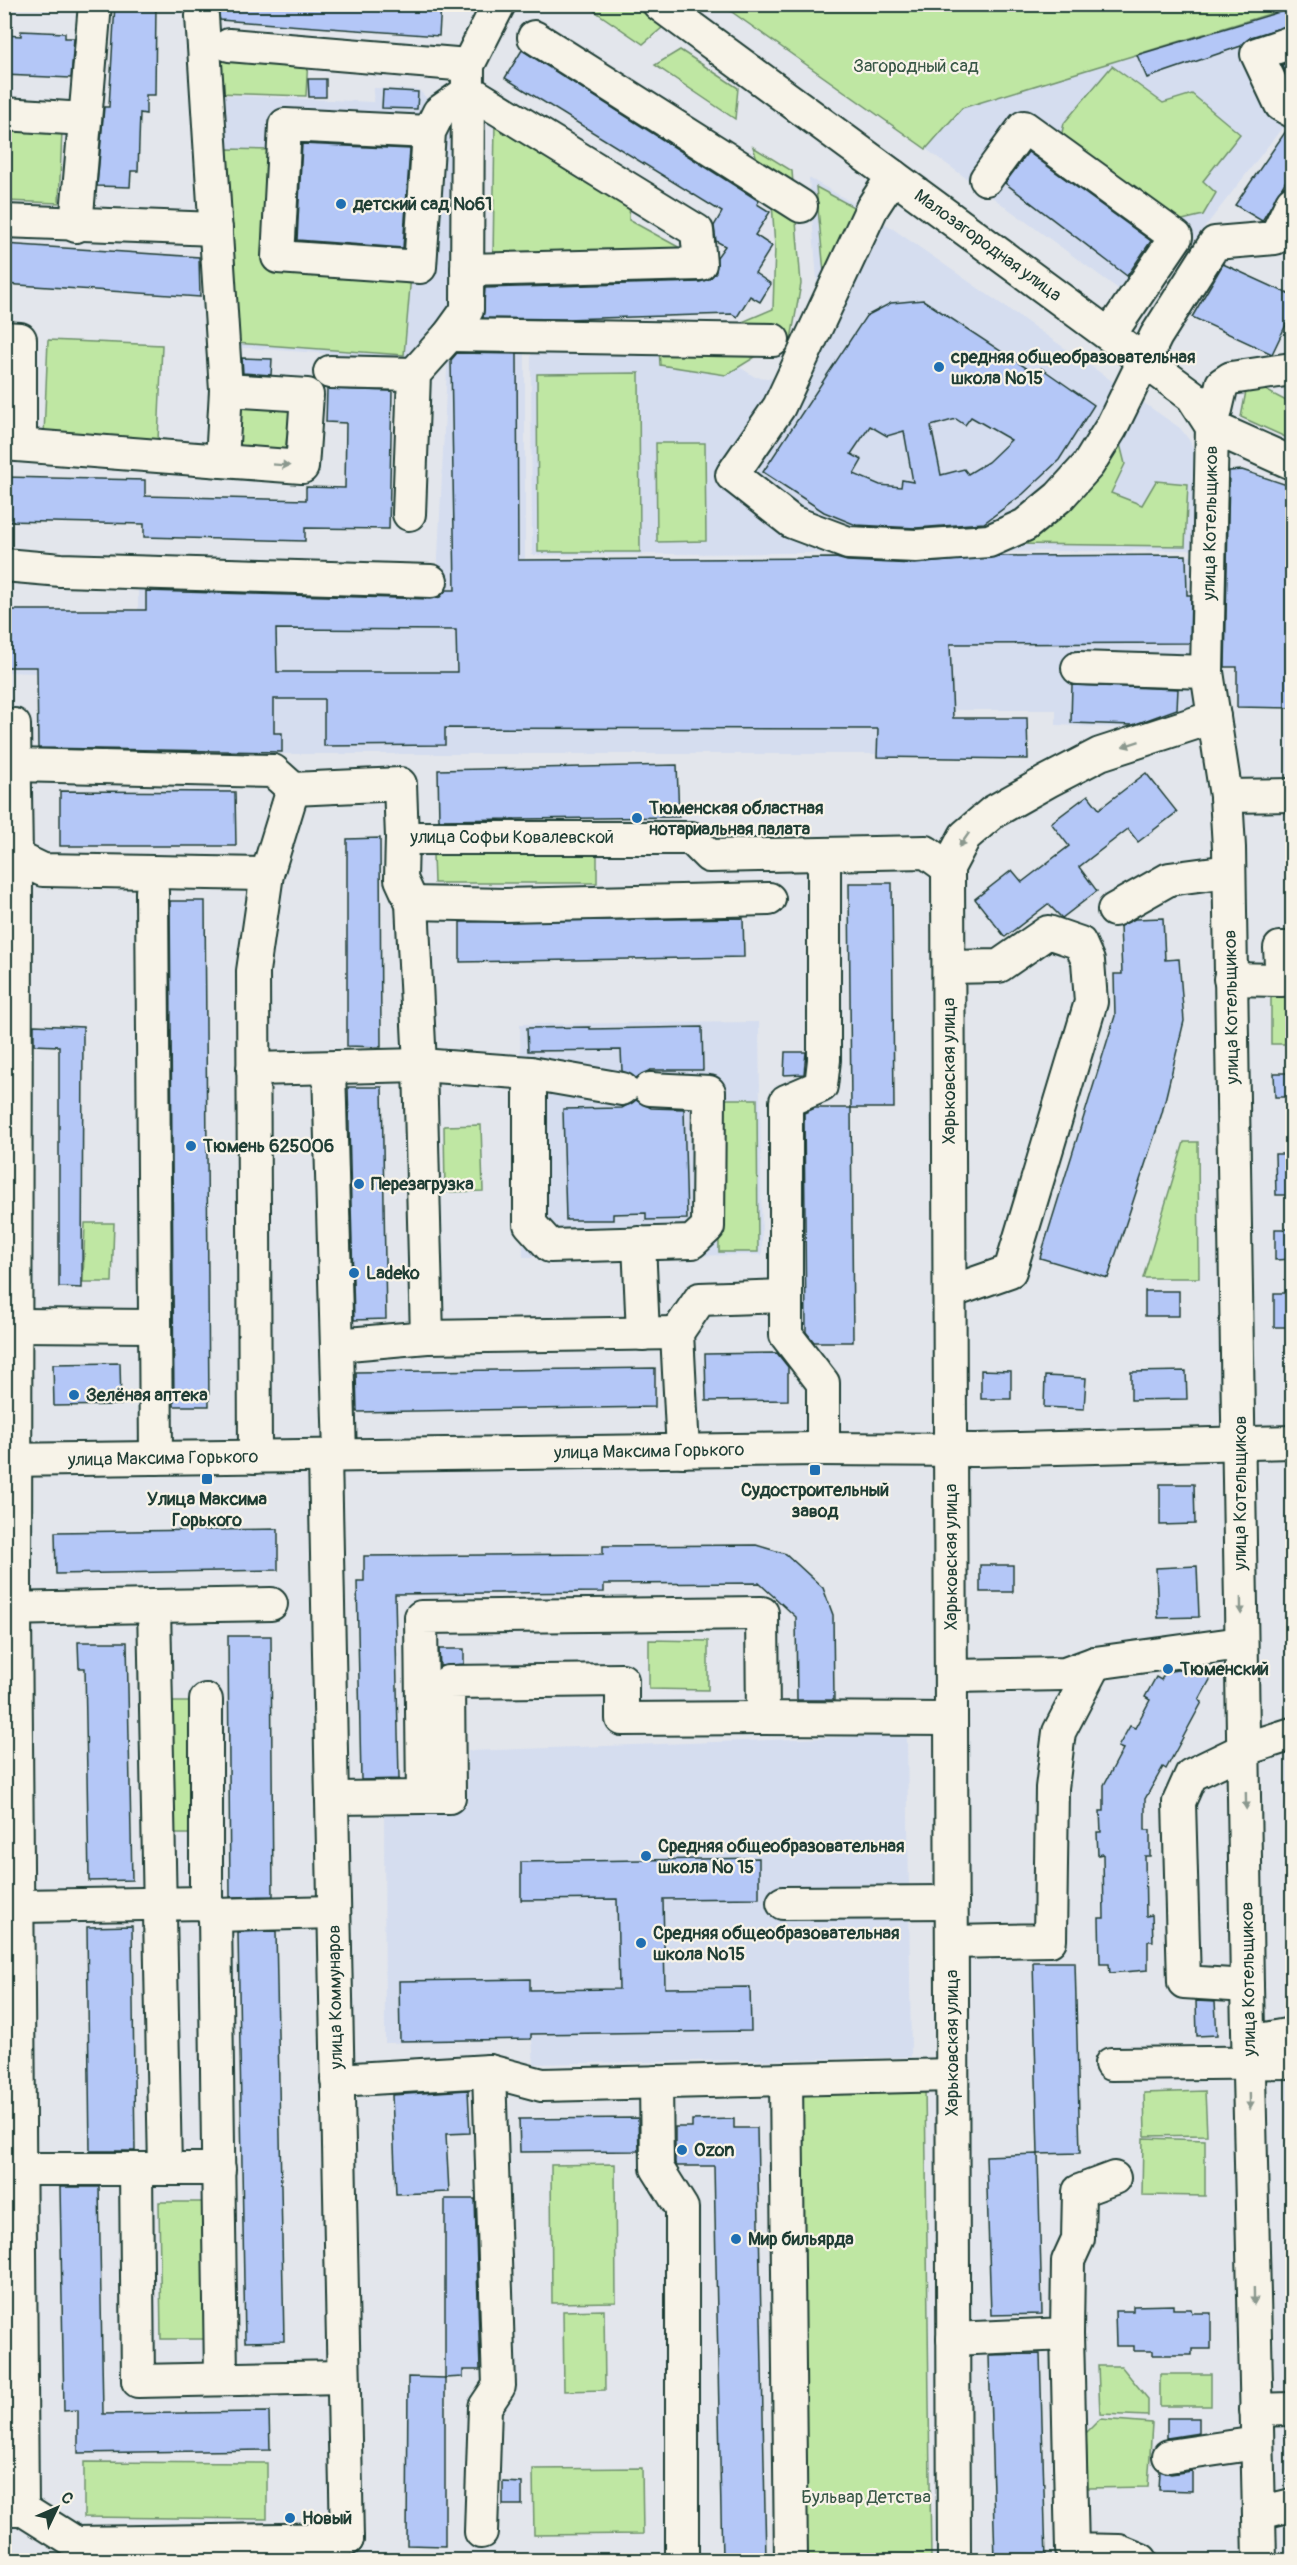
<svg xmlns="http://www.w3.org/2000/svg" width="1297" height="2565" viewBox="0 0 1297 2565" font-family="Pangolin,sans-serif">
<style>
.built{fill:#d5ddef}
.green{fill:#bfe7a3;stroke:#6f926c;stroke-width:1.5}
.building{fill:#b4c7f7;stroke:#1f3d34;stroke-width:1.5;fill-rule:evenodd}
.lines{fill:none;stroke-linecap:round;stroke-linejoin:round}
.minor-casing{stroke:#1f3d34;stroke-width:36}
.minor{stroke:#f7f3e8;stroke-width:32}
.oneway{fill:#8b988e}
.poi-dot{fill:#1f6fb2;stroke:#f7f3e8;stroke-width:2}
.labels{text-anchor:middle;stroke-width:4.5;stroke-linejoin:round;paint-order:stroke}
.park-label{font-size:18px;fill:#375645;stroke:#f7f3e8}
.poi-label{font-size:18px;font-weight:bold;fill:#1f3d34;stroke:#f7f3e8;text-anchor:start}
.street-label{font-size:18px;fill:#1f3d34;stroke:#f7f3e8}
</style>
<rect width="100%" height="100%" fill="#e3e6ec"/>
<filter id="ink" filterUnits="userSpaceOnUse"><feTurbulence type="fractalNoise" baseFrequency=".0167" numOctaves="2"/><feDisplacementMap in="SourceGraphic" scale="12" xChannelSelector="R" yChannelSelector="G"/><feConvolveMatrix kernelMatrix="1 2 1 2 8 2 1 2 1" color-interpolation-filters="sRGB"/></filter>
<g filter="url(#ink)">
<g class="built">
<path d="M1292,8V130L1282,128L1191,245L1146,309L926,149L962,108Z"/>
<path d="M374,88L419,90L459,134L450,312L408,359L232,347L223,95L373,102Z"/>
<path d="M809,178L870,213L1180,428L1190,441L1196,456L1195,550L532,555L531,350L724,357L755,377L780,379L818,293Z"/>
<path d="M448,348H525V561L1194,556L1197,703L1147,729L1056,725V710H907L906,754H38L37,673L5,672V609L138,610V579L437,578Z"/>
<path d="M759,1022L762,1255L523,1257L520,1024Z"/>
<path d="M907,1735L911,2057L534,2064L532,2040L385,2043L384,1811L467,1806L468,1751Z"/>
</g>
<g class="green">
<path d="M595,4L632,5L663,27L643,44L593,10Z"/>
<path d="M1292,4V7L962,108L926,149L722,5Z"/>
<path d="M680,50L738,88L735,119L655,65Z"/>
<path d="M215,51L308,57L306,96L215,93Z"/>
<path d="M1112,66L1163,103L1192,94L1240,134L1203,181L1216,193L1203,215L1170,223L1060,142L1064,123Z"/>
<path d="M495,120L630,199L629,220L682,249L493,258Z"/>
<path d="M5,128L62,131L59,203L5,201Z"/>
<path d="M753,147L792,171L801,284L790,345L755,357L726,375L660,365L658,330L733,326L773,309L775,246L772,203Z"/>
<path d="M226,149L273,150L271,263L411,275L404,355L235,343Z"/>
<path d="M816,187L859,210L825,283Z"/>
<path d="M48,340L162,345L158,441L44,435Z"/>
<path d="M639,373L640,552H538L537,374Z"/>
<path d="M1248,381L1292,404V440L1241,417Z"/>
<path d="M238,403L290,408L285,452L233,447Z"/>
<path d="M1119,440L1125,464L1111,493L1142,505L1156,481L1188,484L1185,546L1015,544Z"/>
<path d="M656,443H705L706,541L657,542Z"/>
<path d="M597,854V883H434L433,855Z"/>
<path d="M1292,996V1044H1271V997Z"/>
<path d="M718,1099H757L758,1252H719Z"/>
<path d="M481,1125L483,1191L445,1192L444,1126Z"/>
<path d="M1184,1142H1198L1199,1278H1143Z"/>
<path d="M85,1223H114L112,1282H83Z"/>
<path d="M649,1640L708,1641V1690L649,1689Z"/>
<rect x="171" y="1702" width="30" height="132"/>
<path d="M925,2087L931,2560H802L800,2089Z"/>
<path d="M1205,2091L1207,2135L1145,2136L1144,2093Z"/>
<path d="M1143,2138L1205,2140V2196L1142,2195Z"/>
<path d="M615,2164L616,2302L552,2303L551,2165Z"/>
<path d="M159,2202H212L214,2339H161Z"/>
<path d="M604,2310L605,2390L564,2391L563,2311Z"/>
<path d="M1098,2366H1121L1148,2399V2416L1100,2414Z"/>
<rect x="1160" y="2374" width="51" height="32"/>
<path d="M1100,2419L1152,2423L1148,2487L1088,2488L1086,2433Z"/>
<path d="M84,2462L267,2463V2519L84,2517Z"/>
<path d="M642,2468L643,2534L534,2535L533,2469Z"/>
</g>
<g class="building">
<path d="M115,4H156L155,95H146V114L140,113L138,171H131L130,187L97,186L104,107H109Z"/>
<path d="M215,4H441L439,36L220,20Z"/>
<path d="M1293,8V24L1251,37L1241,46L1147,78L1137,55Z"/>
<path d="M21,31L65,33V38H74L71,78L4,75V35L21,36Z"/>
<path d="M522,50L759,201L757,204L770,212L755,235L772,246L755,273L771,284L760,302L750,296L737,317L732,314L565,319L483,318L485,288L700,282L709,279L716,272L717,257L725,246L716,241L714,226L722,212L505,78Z"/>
<path d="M1293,61V87L1282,65Z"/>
<path d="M308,79H326V97H309Z"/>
<path d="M383,90L418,92L417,109L382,108Z"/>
<path d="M1288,128L1293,129V169L1262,221L1235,205Z"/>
<path d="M302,144L410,149L403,248L297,240Z"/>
<path d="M1028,152L1151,241L1127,276L1005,183Z"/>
<path d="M4,244L199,257L200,297L4,284Z"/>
<path d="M1223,264L1293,296V310L1272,354L1192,317Z"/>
<path d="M923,300L1037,375L1041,368L1094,405L1059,460L1023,494L984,523L916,528L856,525L824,512L763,472L866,316L891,303ZM971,417L1011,440L988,462L968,474L964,469L941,475L931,426L956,419L965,425ZM870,426L887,436L904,431L913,482L902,480L901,487L880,485L854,474L862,460L851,454Z"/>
<path d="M457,353L517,354L518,560L836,558L847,561L915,564L999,556L1186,555L1187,595H1191L1190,643L950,644L953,718H1027L1028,759L877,757L878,729L445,728V745L324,746V699H274V733H282V752L38,748L37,667H4V610H146V591L430,599L440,597L446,590H455L451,360ZM276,629L456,630L457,672H277Z"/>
<path d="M242,358L272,359L271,375L243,373Z"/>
<path d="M327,389L392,391L389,529L305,528V541L144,537V524L4,521V477L145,480V496L306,500V487L345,488L346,423L326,422Z"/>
<path d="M1242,470L1293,487V708L1237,707V667H1225L1229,471Z"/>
<path d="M1072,685L1178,689L1177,709L1133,725L1071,723Z"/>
<path d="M677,765L679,817L439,820L438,770Z"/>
<path d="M1146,773L1177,812L1138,842L1128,829L1079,867L1097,891L1062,918L1048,904L1005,937L975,899L1012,870L1022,882L1069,846L1051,823L1088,795L1099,809Z"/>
<path d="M60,791L235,792L236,846H60Z"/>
<path d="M380,838L381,1047L347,1046V839Z"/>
<path d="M849,883H892L894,1108H851Z"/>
<path d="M170,901H205L209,1406H174Z"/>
<path d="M743,918L744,957L460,962V922Z"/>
<path d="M1163,918L1165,960L1179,959L1184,1021L1162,1113L1108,1278L1040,1258L1115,1016L1114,974H1122L1120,926L1135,919Z"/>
<path d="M34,1025L83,1027L82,1288L59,1287V1046L34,1045Z"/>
<path d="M590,1027V1029L702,1027L703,1070H650L636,1078L622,1071L621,1050L528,1051L527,1028Z"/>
<path d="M785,1052H806L804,1074L784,1075Z"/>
<path d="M1274,1073H1293V1097H1275Z"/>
<path d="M348,1087H382L386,1319L354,1320Z"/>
<path d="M636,1100L651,1108L684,1109L687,1219L646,1220V1213L613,1214V1220H566L563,1109L622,1108Z"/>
<path d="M815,1108H851L853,1342H814L806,1332L804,1113Z"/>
<path d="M1275,1154H1293V1195H1276Z"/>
<path d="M1275,1229H1293V1259L1275,1260Z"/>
<rect x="1145" y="1291" width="34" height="25"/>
<rect x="1274" y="1293" width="19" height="34"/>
<path d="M777,1353L788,1367V1400L706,1401L705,1354Z"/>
<path d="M120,1363L121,1405L54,1406L53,1364Z"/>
<path d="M655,1368V1407L357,1412L356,1372Z"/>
<path d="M981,1370L1011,1371V1399H981Z"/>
<path d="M1186,1371L1187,1399L1131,1400V1372Z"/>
<path d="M1045,1376L1086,1378L1084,1409L1044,1407Z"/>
<path d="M1160,1484H1194L1195,1524L1160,1525Z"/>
<path d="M278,1529V1570L56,1574L55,1532Z"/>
<path d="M756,1545L786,1554L823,1588L833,1615L834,1700H797L796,1617L759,1583L604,1584V1592L395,1594L399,1779L361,1780L357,1581H364V1556L603,1554V1546Z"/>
<rect x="980" y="1565" width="33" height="27"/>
<path d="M1197,1566L1199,1617L1158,1618L1156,1568Z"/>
<path d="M228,1636H271L273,1896L230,1897Z"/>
<path d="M78,1642H127L132,1880L89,1881L85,1668H79Z"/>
<path d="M439,1649H464V1664L440,1666Z"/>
<path d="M1196,1667L1212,1676L1199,1700L1202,1702L1166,1769L1163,1767L1145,1799V1830H1150V1856H1145L1146,1916L1152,1915L1153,1941H1148V1970L1110,1973L1109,1964H1100L1099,1918H1104L1103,1854L1098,1855L1097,1832H1101L1100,1811H1104V1785L1123,1749L1118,1747L1130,1726L1135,1728L1150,1700L1145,1697L1156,1677L1161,1680L1165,1672Z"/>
<path d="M759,1858V1898L663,1899L665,1988L750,1987L751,2031L531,2034V2039L400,2041L399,1981L530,1979V1990L619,1989L617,1899L521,1900V1862Z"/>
<path d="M132,1926L135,2151H90L87,1927Z"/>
<path d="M276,1931L284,2341L245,2342L238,1932Z"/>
<path d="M1033,1962H1075L1080,2153L1038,2154Z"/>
<path d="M1196,2001L1215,2002L1217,2035L1197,2036Z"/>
<path d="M468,2090L470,2133L446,2134L449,2192L396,2194L392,2095Z"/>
<path d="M638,2118L639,2151L520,2152L519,2119Z"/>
<path d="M734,2119V2128H757L766,2558L759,2560H722L714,2166H677L675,2163V2127H692V2120Z"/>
<path d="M1038,2154L1042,2314L991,2315L986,2156Z"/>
<path d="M60,2187H99L103,2414L269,2412L270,2450L78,2453V2410L64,2411Z"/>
<path d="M445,2199H475L480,2370H463V2377L445,2378Z"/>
<path d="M1173,2305V2309H1191L1192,2313H1211V2349H1192V2355H1153V2351H1134V2346H1116L1115,2311H1133V2306Z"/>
<path d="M1040,2354L1046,2560H995L989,2355Z"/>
<path d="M408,2377L445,2378V2546L407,2545Z"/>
<path d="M1167,2418H1199V2433L1167,2438Z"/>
<path d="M1160,2471L1171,2474L1192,2471V2491L1159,2490Z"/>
<path d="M503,2482L522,2483V2505H503Z"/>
</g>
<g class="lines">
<g class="minor-casing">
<g id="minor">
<path d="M659,4L1192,396L1212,427"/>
<path d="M534,37L801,206"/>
<path d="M1292,42L1257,54L1281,105L1292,111"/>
<path d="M229,45L468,65"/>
<path d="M4,114L85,119"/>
<path d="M429,132L420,267L278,257L285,125L429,132L439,112L469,91"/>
<path d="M893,176L872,208L779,407L732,475L792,522L848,543L916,546L989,541L1025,525L1059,497L1088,465L1111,428L1156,336L1215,243L1275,238L1292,202"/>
<path d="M986,179L1024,127L1176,237L1110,334"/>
<path d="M4,221L216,229"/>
<path d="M76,226L95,4"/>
<path d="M467,270L700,264L697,231L469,91"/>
<path d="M449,335L773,340"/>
<path d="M4,338L20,339V445"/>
<path d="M330,372L414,374"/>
<path d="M1212,427L1292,463"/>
<path d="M4,444L222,461L226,390L202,16"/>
<path d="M222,461L302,467L307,395L226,390"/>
<path d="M409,514L414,374L449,335L467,310L468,65L499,4"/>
<path d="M4,565L61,570L431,581"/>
<path d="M1078,668L1207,672"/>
<path d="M4,725H14L16,857L15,1609L22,2509"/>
<path d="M14,765L273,771L293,789L400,784L402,838H691L709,856L926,852L948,868"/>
<path d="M1226,796L1292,795"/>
<path d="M402,838L401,879L412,903L420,1065L427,1337"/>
<path d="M4,857H16L43,870L267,874"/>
<path d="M152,892L156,1458"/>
<path d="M412,903L505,905L769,899"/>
<path d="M1114,910L1169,879L1229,871"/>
<path d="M949,967L999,966L1048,932L1080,943L1088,961L1091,1002L1010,1271L950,1292"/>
<path d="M1230,979L1282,980L1280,948H1292"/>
<path d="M253,1069L420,1065L530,1073V1224L550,1246L692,1242L708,1227L709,1092L650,1089"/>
<path d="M329,1069L340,1455"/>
<path d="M530,1073L622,1089"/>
<path d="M639,1243L643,1334"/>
<path d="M16,1325L154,1326"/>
<path d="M337,1345L427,1337L677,1333"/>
<path d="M823,1449V1383L786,1335V1101L821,1086L824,1060V854"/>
<path d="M683,1451L677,1333L700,1299L786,1296"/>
<path d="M325,1456L347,2539"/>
<path d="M255,1457L253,971L267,874L293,789"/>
<path d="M4,1460L817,1449L976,1450L1292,1442"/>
<path d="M154,1606L271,1604"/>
<path d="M4,1609L154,1606L165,2169"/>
<path d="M951,1676L1065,1674L1095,1663L1241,1643"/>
<path d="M206,1700V1903"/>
<path d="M423,1797H449L448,1682L622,1680V1719L763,1718"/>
<path d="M332,1798L423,1797L421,1617L762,1613L763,1718L951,1719"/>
<path d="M783,1903L952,1902"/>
<path d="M19,1906L206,1903L215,1915L333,1912"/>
<path d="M215,1915L221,2379"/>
<path d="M952,1942L1050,1940L1052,1788L1059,1732L1095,1663"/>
<path d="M1247,1986L1184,1982L1179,1802L1191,1775L1245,1749L1292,1734"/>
<path d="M1249,2042L1292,2034"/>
<path d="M1111,2064L1292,2062"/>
<path d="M786,2079L791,2560"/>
<path d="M337,2080L489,2071L542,2085L952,2075"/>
<path d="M656,2082L657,2168L682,2208V2560"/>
<path d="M4,2169H219"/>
<path d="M136,2169L138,2381L343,2377"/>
<path d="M1067,2334L1072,2550L1119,2551L1141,2560"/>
<path d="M953,2339L1067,2334L1068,2261L1078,2239L1079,2191L1114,2178"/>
<path d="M1256,2410L1292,2409"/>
<path d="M1169,2456L1257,2443"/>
<path d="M4,2509H22L76,2543L347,2539"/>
<path d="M1259,2513L1292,2505"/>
<path d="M481,2532L485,2407L499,2386L489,2071"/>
<path d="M954,2560L948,868L965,836L993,812L1048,781L1100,754L1214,717"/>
<path d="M1260,2560L1247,1986L1229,848L1226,796L1207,672L1212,427L1222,384L1231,378L1292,369"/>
</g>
</g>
<use href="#minor" class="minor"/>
</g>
<defs><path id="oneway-solid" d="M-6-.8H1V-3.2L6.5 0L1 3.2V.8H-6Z" transform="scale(1.5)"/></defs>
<g class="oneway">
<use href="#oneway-solid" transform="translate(281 465) rotate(4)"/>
<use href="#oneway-solid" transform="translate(1131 744) rotate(162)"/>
<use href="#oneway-solid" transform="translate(964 840) rotate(125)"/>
<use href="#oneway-solid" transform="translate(1241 1606) rotate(89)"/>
<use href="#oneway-solid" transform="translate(1246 1801) rotate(89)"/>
<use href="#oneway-solid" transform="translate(1250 2101) rotate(89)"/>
<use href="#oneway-solid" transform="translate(1254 2296) rotate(89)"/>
</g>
</g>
<g class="poi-dot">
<circle cx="341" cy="204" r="6"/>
<circle cx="939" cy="367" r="6"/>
<circle cx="637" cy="818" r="6"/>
<circle cx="191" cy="1146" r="6"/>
<circle cx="359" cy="1184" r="6"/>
<circle cx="354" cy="1273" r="6"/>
<circle cx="74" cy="1395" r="6"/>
<rect x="809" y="1464" width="12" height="12" rx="3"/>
<rect x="201" y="1473" width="12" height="12" rx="3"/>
<circle cx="1168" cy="1669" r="6"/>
<circle cx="646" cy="1856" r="6"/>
<circle cx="641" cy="1943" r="6"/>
<circle cx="682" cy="2150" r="6"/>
<circle cx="736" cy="2239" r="6"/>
<circle cx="290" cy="2518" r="6"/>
</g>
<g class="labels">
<g class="park-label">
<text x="916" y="72">Загородный сад</text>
<text x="866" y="2503">Бульвар Детства</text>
</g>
<g class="poi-label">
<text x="353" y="210">детский сад №61</text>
<text x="951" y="363">средняя общеобразовательная<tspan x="951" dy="21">школа №15</tspan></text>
<text x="649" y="814">Тюменская областная<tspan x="649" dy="21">нотариальная палата</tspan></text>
<text x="203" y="1152">Тюмень 625006</text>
<text x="371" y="1190">Перезагрузка</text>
<text x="366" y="1279">Ladeko</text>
<text x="86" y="1401">Зелёная аптека</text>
<text x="815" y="1496" text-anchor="middle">Судостроительный<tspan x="815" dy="21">завод</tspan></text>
<text x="207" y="1505" text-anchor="middle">Улица Максима<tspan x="207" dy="21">Горького</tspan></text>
<text x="1180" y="1675">Тюменский</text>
<text x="658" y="1852">Средняя общеобразовательная<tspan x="658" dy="21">школа № 15</tspan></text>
<text x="653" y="1939">Средняя общеобразовательная<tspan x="653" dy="21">школа №15</tspan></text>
<text x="694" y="2156">Ozon</text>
<text x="748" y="2245">Мир бильярда</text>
<text x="302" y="2524">Новый</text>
</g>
<g class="street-label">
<text transform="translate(988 245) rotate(36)" y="6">Малозагородная улица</text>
<text transform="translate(1210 523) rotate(-89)" y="6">улица Котельщиков</text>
<text x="512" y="843">улица Софьи Ковалевской</text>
<text transform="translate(1231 1007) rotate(-91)" y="6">улица Котельщиков</text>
<text transform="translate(949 1071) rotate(-90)" y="6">Харьковская улица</text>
<text transform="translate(649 1451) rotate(-1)" y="6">улица Максима Горького</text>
<text transform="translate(163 1458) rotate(-1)" y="6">улица Максима Горького</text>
<text transform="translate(1240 1493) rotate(-90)" y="6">улица Котельщиков</text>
<text transform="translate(951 1557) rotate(-90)" y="6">Харьковская улица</text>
<text transform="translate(1248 1979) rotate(-91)" y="6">улица Котельщиков</text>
<text transform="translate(335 1997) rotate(-91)" y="6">улица Коммунаров</text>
<text transform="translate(952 2043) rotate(-90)" y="6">Харьковская улица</text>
</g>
</g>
<rect width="1297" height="2565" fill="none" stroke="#f7f3e8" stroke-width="24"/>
<rect x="12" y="12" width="1273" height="2541" fill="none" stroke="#1f3d34" stroke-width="2" filter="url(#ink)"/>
<g transform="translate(57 2508) rotate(46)" stroke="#f7f3e8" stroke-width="4.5" paint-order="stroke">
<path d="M0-4.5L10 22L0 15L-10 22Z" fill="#1f3d34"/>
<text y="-9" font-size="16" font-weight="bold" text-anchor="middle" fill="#1f3d34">С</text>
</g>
</svg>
